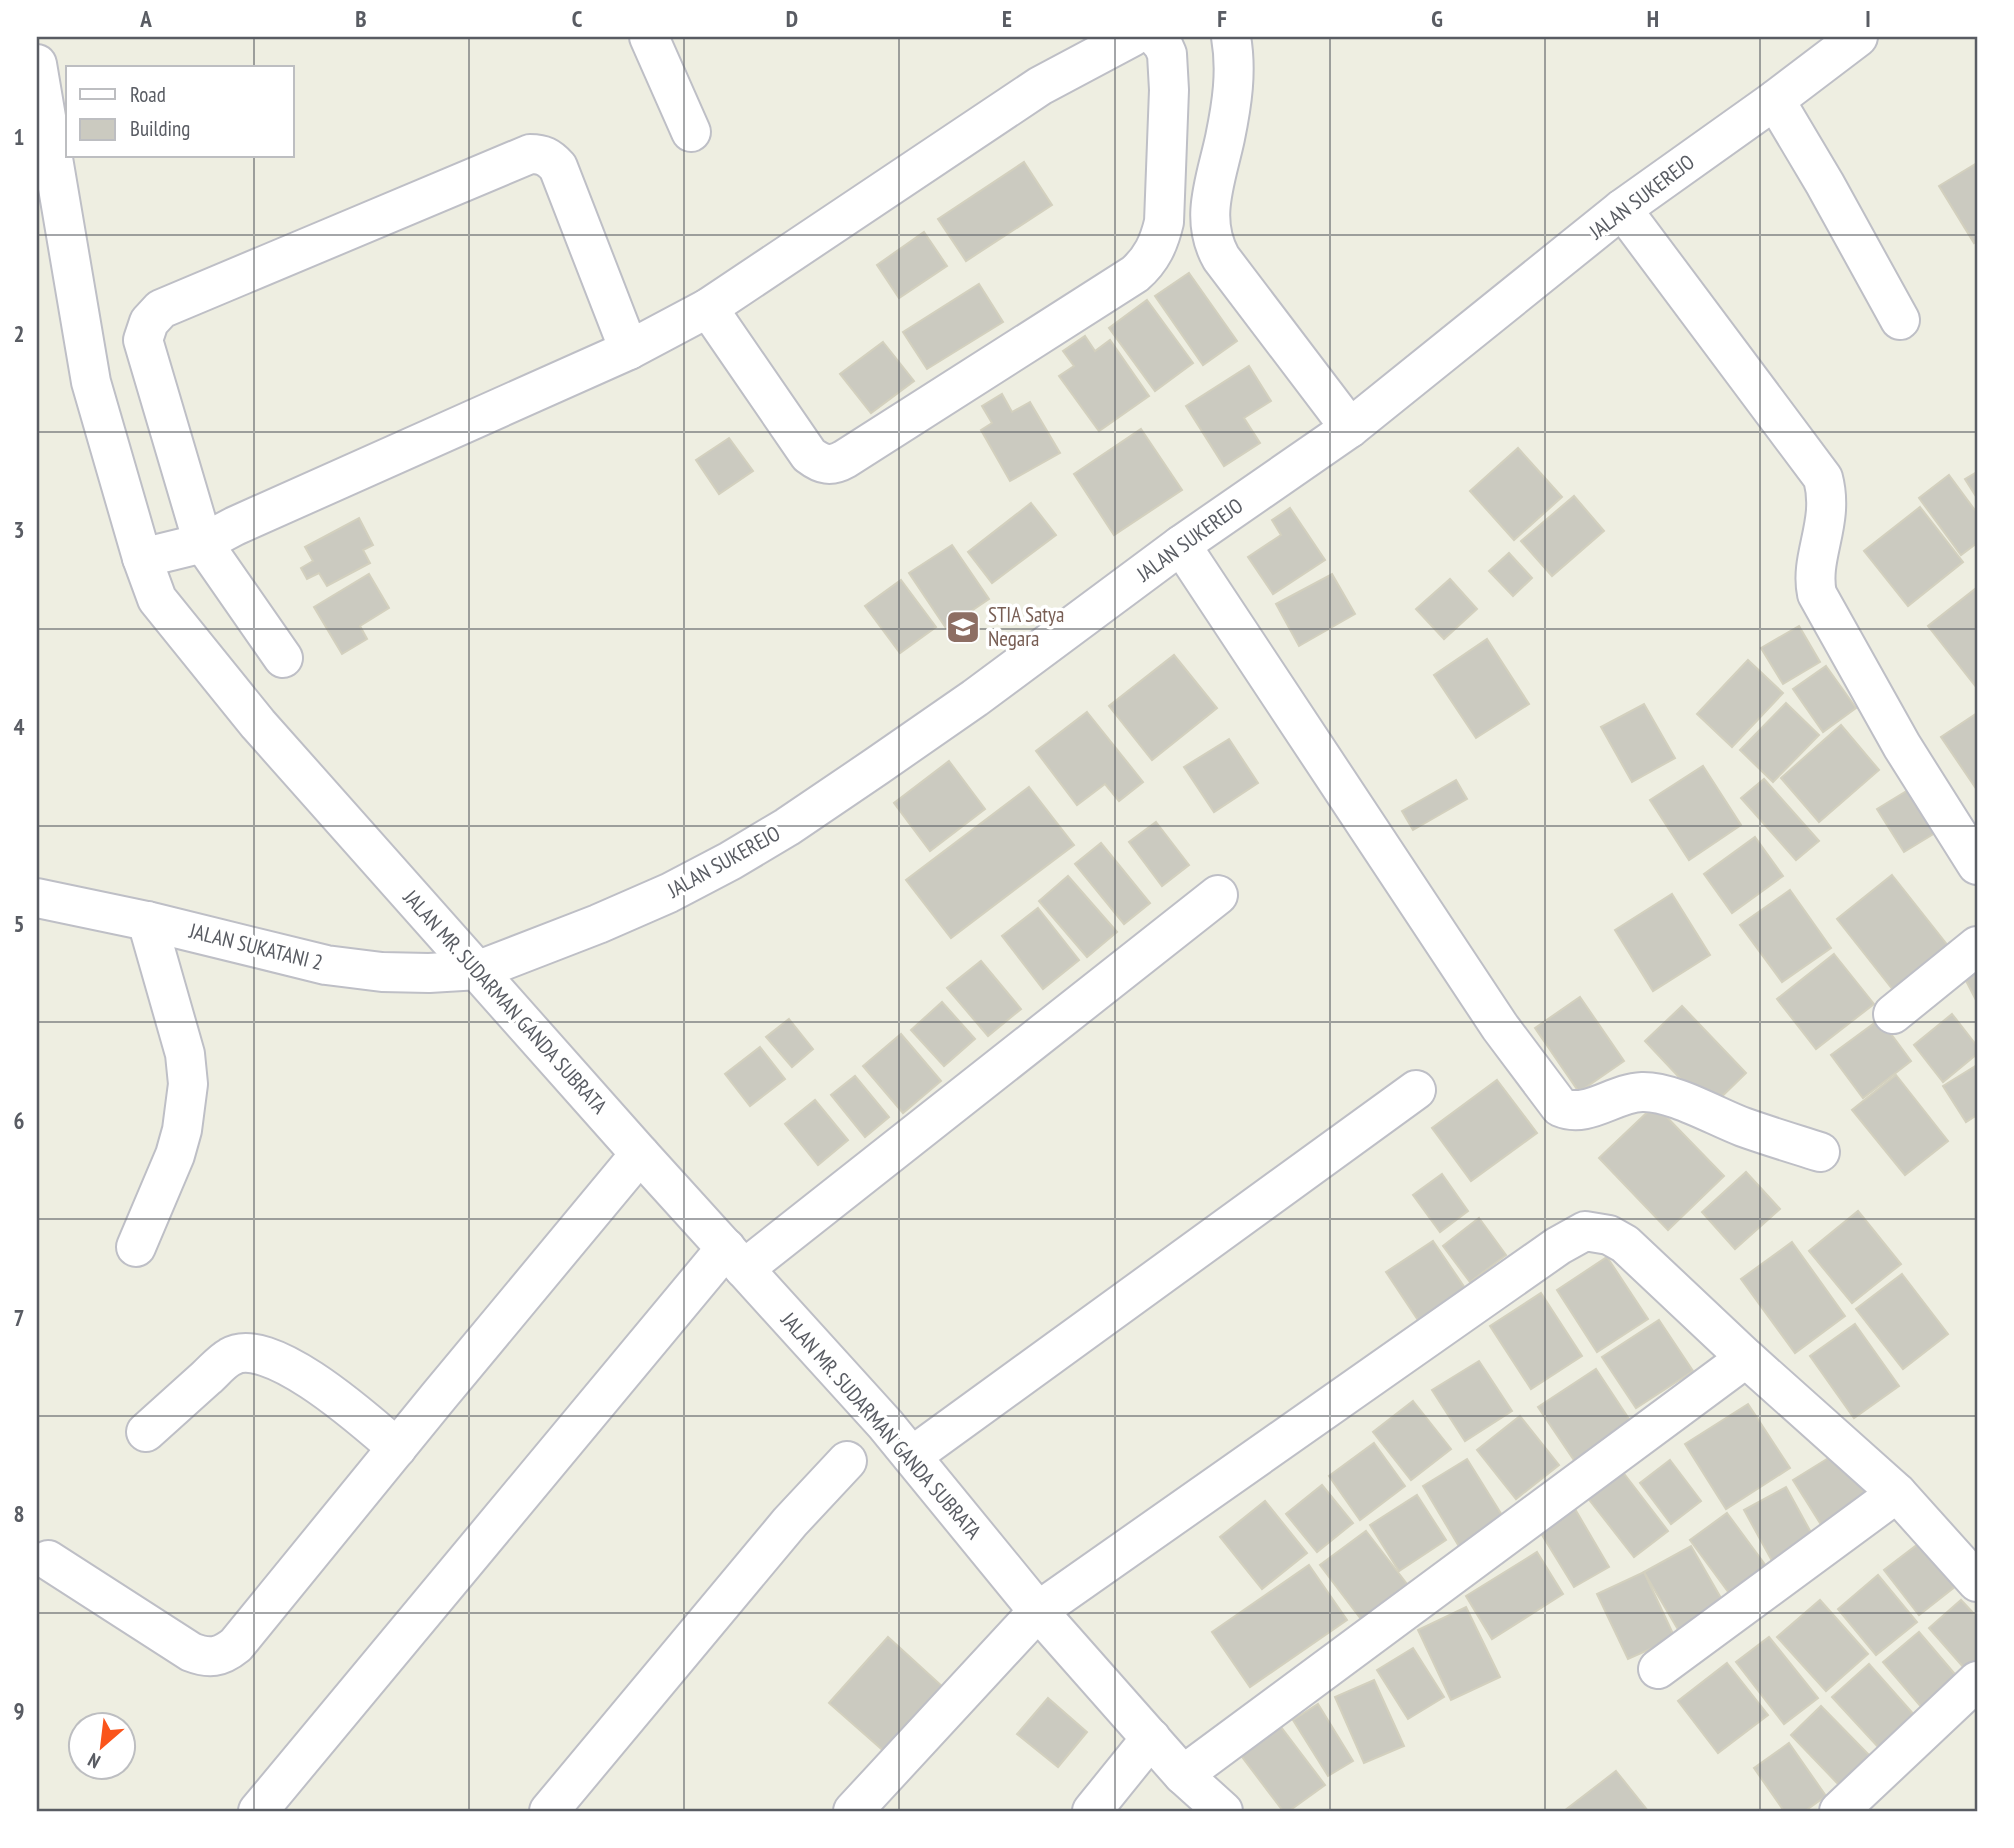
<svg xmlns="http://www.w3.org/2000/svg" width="2014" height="1848" viewBox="0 0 2014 1848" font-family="'PT Sans Narrow',sans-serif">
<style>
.building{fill:#cbcac0;stroke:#d3d0be;stroke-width:2}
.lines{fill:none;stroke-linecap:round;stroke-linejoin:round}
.minor-casing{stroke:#bebfc6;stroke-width:42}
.tertiary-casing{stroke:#bebfc6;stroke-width:42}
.minor{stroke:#fff;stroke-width:38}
.tertiary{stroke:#fff;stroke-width:38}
.grid{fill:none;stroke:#595c63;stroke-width:2;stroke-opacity:0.55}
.labels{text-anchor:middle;stroke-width:7;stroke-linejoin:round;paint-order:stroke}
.street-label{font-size:21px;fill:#595c63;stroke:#fff}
.education-label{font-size:21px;fill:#785e54;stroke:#fff;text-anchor:start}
.neatline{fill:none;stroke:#595c63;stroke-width:2.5}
.grid-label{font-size:23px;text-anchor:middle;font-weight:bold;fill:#595c63}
</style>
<rect width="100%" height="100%" fill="#eeeee1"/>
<g class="building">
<path d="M1024,162L1052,205L966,261L938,219Z"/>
<path d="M1977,163V241L1974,243L1939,186Z"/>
<path d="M924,232L947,266L899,298L877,265Z"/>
<path d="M1189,273L1237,341L1203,365L1155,296Z"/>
<path d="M979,284L1003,322L927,369L903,332Z"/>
<path d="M1147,300L1193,363L1155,391L1109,328Z"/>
<path d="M1085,336L1095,351L1110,340L1149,396L1099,431L1059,376L1074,366L1063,351Z"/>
<path d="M883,342L914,381L871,413L840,374Z"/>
<path d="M1249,366L1271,401L1244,418L1260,443L1224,466L1186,406Z"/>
<path d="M1002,394L1012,412L1030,402L1060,453L1010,481L981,430L992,423L982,406Z"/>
<path d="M1141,429L1182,490L1114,535L1074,474Z"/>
<path d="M729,438L753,471L719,494L696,460Z"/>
<path d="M1518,448L1562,497L1514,540L1470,491Z"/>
<path d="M1977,472V498L1965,479Z"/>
<path d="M1949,475L1977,513V543L1961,555L1919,498Z"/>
<path d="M1574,496L1604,531L1552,576L1521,541Z"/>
<path d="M1031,503L1056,535L992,583L968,552Z"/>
<path d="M1920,507L1963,562L1908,606L1864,551Z"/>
<path d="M1290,508L1325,560L1273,594L1248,557L1281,535L1272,520Z"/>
<path d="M359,518L373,545L363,550L370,563L327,586L319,573L307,579L301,568L313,561L305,547Z"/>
<path d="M952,545L989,599L946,628L909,573Z"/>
<path d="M1509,553L1532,578L1513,596L1489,571Z"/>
<path d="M369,574L389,608L360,626L367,639L342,654L314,607Z"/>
<path d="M1332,574L1355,614L1299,646L1276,604Z"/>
<path d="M1450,579L1477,609L1444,639L1416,609Z"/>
<path d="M901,580L936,627L900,653L865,606Z"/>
<path d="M1975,589L1977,592V688L1928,626Z"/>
<path d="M1799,626L1820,662L1783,684L1761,648Z"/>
<path d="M1487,639L1529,704L1476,738L1434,675Z"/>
<path d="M1174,655L1217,708L1152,760L1109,706Z"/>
<path d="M1748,660L1783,693L1732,747L1697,714Z"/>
<path d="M1826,666L1856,708L1823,732L1793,689Z"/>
<path d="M1786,703L1819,735L1773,782L1740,750Z"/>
<path d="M1644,704L1675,758L1632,782L1601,727Z"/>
<path d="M1087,712L1143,782L1119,801L1105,784L1077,805L1036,751Z"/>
<path d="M1977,713V790L1941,737Z"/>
<path d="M1841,725L1879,770L1819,822L1781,778Z"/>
<path d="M1229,739L1258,783L1214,812L1184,767Z"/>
<path d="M949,761L985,809L930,851L894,803Z"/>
<path d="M1703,766L1741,825L1689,860L1650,800Z"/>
<path d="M1764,779L1819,841L1796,860L1741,798Z"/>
<path d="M1456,780L1467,799L1413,830L1402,811Z"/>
<path d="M1029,787L1074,845L951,938L906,880Z"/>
<path d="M1913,787L1940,830L1904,852L1877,809Z"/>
<path d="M1156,822L1189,865L1162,886L1129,842Z"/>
<path d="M1755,837L1783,876L1732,913L1704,874Z"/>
<path d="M1101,843L1150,903L1124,924L1075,864Z"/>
<path d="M1892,875L1949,947L1894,991L1837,919Z"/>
<path d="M1068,876L1117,932L1087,957L1039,901Z"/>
<path d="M1790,890L1831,948L1782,982L1740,925Z"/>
<path d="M1672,894L1710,955L1653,991L1615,930Z"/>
<path d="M1038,908L1079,960L1043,989L1002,936Z"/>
<path d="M1834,954L1874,1004L1816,1049L1777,999Z"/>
<path d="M981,961L1021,1009L988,1036L947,988Z"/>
<path d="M1977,970V1002L1964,977Z"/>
<path d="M1580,997L1624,1061L1579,1092L1535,1028Z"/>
<path d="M942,1002L975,1039L944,1066L911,1030Z"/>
<path d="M1682,1006L1746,1073L1709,1109L1645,1041Z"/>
<path d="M1952,1014L1977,1046V1054L1943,1082L1914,1045Z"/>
<path d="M789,1019L813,1049L792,1067L766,1037Z"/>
<path d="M1880,1019L1911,1061L1863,1098L1831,1055Z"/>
<path d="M901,1034L941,1081L903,1113L863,1066Z"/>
<path d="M760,1047L785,1079L750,1106L725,1074Z"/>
<path d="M1977,1065V1115L1966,1122L1943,1086Z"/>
<path d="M1896,1075L1948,1141L1905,1175L1852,1110Z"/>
<path d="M855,1076L889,1117L865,1137L831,1095Z"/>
<path d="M1497,1080L1537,1133L1471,1181L1432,1128Z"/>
<path d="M815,1100L848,1140L818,1165L785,1124Z"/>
<path d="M1655,1105L1724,1176L1668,1230L1599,1158Z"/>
<path d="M1746,1172L1780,1209L1735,1249L1702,1212Z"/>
<path d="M1442,1174L1468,1211L1440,1232L1413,1195Z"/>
<path d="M1858,1211L1901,1264L1852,1303L1809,1251Z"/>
<path d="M1479,1218L1506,1255L1470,1282L1443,1246Z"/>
<path d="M1433,1241L1465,1288L1418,1320L1386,1272Z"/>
<path d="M1792,1242L1845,1316L1795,1353L1741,1279Z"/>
<path d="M1607,1257L1648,1319L1597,1352L1557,1290Z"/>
<path d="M1902,1274L1948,1334L1903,1369L1856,1309Z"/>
<path d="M1541,1293L1582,1356L1531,1389L1490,1326Z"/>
<path d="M1659,1320L1693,1371L1636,1408L1602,1357Z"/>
<path d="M1855,1324L1899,1386L1854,1418L1810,1356Z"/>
<path d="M1479,1361L1512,1411L1465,1441L1432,1390Z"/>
<path d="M1596,1369L1633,1425L1576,1463L1538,1407Z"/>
<path d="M1413,1401L1451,1449L1411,1480L1373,1432Z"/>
<path d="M1748,1404L1790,1468L1726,1509L1685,1444Z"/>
<path d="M1520,1416L1559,1465L1516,1499L1477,1450Z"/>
<path d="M1374,1443L1405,1486L1360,1520L1329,1476Z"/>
<path d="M1843,1449L1876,1499L1825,1531L1793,1480Z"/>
<path d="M1467,1459L1505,1520L1460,1548L1423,1486Z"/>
<path d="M1670,1460L1701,1501L1671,1524L1640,1483Z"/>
<path d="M1622,1471L1668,1531L1634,1557L1587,1497Z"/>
<path d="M1322,1485L1353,1523L1317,1552L1286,1514Z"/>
<path d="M1786,1487L1819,1547L1777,1570L1744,1510Z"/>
<path d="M1417,1495L1446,1540L1399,1571L1370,1525Z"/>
<path d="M1265,1501L1307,1553L1262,1589L1220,1537Z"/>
<path d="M1575,1509L1609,1567L1574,1587L1539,1530Z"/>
<path d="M1727,1513L1769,1570L1732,1597L1690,1540Z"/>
<path d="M1366,1531L1407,1584L1361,1619L1320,1565Z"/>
<path d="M1926,1538L1961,1582L1919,1615L1884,1570Z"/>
<path d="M1691,1546L1729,1612L1683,1638L1644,1572Z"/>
<path d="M1537,1552L1563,1594L1492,1639L1466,1596Z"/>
<path d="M1309,1565L1347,1620L1250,1687L1212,1632Z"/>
<path d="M1644,1572L1675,1638L1628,1659L1597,1594Z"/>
<path d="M1878,1575L1917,1622L1876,1655L1838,1609Z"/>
<path d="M1820,1600L1868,1654L1826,1691L1777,1637Z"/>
<path d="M1961,1600L1977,1617V1672L1972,1677L1929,1628Z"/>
<path d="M1466,1607L1500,1677L1451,1700L1418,1630Z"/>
<path d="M1919,1632L1959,1679L1923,1709L1883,1662Z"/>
<path d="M888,1637L944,1688L886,1753L829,1703Z"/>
<path d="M1769,1637L1818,1698L1784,1724L1736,1662Z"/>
<path d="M1413,1648L1444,1697L1408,1719L1377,1670Z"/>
<path d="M1727,1663L1768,1715L1718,1753L1678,1701Z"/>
<path d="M1869,1664L1916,1717L1880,1749L1832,1697Z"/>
<path d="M1374,1680L1404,1746L1364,1763L1335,1697Z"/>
<path d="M1048,1698L1087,1732L1058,1767L1017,1734Z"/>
<path d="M1318,1704L1353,1761L1328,1776L1293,1720Z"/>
<path d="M1821,1706L1869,1755L1839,1785L1791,1735Z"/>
<path d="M1275,1719L1325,1785L1289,1811H1283L1236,1749Z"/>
<path d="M1789,1743L1826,1796L1805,1811H1784L1754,1768Z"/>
<path d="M1616,1771L1648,1811H1564Z"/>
</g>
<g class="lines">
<g class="minor-casing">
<g id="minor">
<path d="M649,37L691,132"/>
<path d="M1231,37C1237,71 1232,104 1225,138C1216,180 1199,219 1221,258L1350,428"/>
<path d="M1775,100L1825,184L1900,320"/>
<path d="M1622,209L1823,478C1835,523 1809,556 1817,594L1902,746L1977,865"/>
<path d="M708,308L809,455C822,465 831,467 845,459L1135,274C1152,259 1159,243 1164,222L1169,90L1167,54L1163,45L1156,37"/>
<path d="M1181,545L1500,1027L1560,1107C1588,1119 1613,1093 1642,1092C1672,1091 1714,1116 1743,1127C1768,1136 1795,1144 1820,1152"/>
<path d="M142,558L203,543L235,526L629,350L708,308L1040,86L1132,37"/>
<path d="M283,658L203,543L143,340L149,322L161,309L530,154C543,154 549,157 558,167L629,350"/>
<path d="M479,970L598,924L669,893L730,861L787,827L877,766L975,698L1181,545L1350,428L1622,209L1775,100L1858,37"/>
<path d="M1893,1014L1977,946"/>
<path d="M136,1247L175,1155L182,1130L188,1084L185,1054L147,921"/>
<path d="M744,1269L1218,895"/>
<path d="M146,1432C166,1414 186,1396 206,1378C214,1371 221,1362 230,1357C269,1333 368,1423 397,1448"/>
<path d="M912,1456L1416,1090"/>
<path d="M48,1560L191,1652C209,1659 220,1658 236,1645L439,1396L640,1154"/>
<path d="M1658,1669L1897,1493"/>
<path d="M1183,1775L1746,1358"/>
<path d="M258,1811L726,1248"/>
<path d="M549,1811L790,1522L847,1461"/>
<path d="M853,1811L1038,1611L1558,1246L1585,1231L1609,1235L1625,1244L1746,1358L1897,1493L1977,1582"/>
<path d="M1092,1811L1151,1738"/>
<path d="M1839,1811L1977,1681"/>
</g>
</g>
<g class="tertiary-casing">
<g id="tertiary">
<path d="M37,64L91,382L142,558L157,599L258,724L640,1154L885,1424L1038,1611L1183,1775L1223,1811"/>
<path d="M37,898L147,921L326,965L382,972L429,973L479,970"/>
</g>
</g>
<use href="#minor" class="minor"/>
<use href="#tertiary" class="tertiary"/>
</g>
<path class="grid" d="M254,37V68M469,37V1811M684,37V1811M899,37V1811M1115,37V1811M1330,37V1811M1545,37V1811M1760,37V1811M254,156V1811M37,235H1977M37,432H1977M37,629H1977M37,826H1977M37,1022H1977M37,1219H1977M37,1416H1977M37,1613H1977"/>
<defs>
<g id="university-square" transform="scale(1.75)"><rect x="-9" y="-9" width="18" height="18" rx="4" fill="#8d6e63" stroke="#fff"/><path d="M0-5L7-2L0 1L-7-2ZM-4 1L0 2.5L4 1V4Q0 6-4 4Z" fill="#fff"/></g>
</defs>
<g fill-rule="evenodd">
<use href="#university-square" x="963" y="627"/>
</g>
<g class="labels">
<g class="street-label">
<text transform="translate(1642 197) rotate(-37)" y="7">JALAN SUKEREJO</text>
<text transform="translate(1190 540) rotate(-36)" y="7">JALAN SUKEREJO</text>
<text transform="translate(724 862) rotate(-29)" y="7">JALAN SUKEREJO</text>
<text transform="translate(256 947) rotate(14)" y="7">JALAN SUKATANI 2</text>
<text transform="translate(505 1002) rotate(48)" y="7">JALAN MR. SUDARMAN GANDA SUBRATA</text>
<text transform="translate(881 1426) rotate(49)" y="7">JALAN MR. SUDARMAN GANDA SUBRATA</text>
</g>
<g class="education-label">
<text x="988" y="622">STIA Satya<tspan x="988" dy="24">Negara</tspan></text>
</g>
</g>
<rect width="2014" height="1848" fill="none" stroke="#ffffff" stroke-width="77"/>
<rect x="66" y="66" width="228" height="91" fill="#ffffff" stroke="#bdbec1" stroke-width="2"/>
<rect x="80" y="89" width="35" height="10" fill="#ffffff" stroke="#bdbec1" stroke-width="2"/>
<text x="130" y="102" font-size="21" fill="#595c63">Road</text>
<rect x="80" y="119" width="35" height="21" fill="#cbcac0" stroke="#bdbec1" stroke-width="2"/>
<text x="130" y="136" font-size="21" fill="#595c63">Building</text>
<g transform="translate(102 1746) rotate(208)"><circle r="33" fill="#ffffff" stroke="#bdbec1" stroke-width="2"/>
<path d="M0-5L12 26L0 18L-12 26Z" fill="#fa541b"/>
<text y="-10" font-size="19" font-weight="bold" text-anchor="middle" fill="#595c63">N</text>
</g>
<rect x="38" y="38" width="1938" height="1772" class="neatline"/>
<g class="grid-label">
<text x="146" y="27">A</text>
<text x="361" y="27">B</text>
<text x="577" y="27">C</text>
<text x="792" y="27">D</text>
<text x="1007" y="27">E</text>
<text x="1222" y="27">F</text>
<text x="1437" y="27">G</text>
<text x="1653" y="27">H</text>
<text x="1868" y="27">I</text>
<text x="19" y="145">1</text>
<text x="19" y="342">2</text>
<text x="19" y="538">3</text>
<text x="19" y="735">4</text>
<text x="19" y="932">5</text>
<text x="19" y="1129">6</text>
<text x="19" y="1326">7</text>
<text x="19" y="1522">8</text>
<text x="19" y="1719">9</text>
</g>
</svg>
